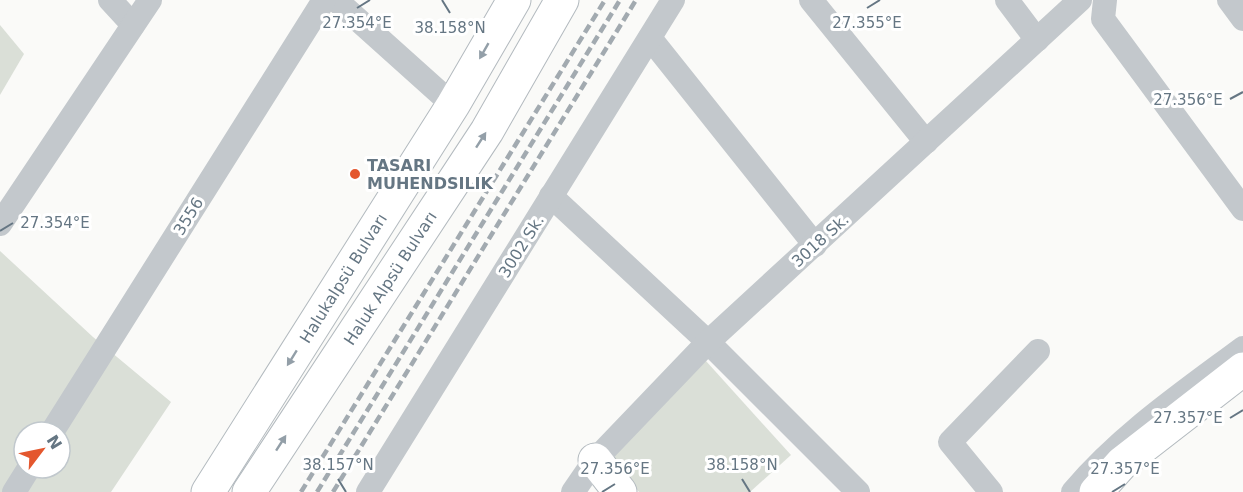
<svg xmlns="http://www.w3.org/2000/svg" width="1243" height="492" viewBox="0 0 1243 492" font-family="'DejaVu Sans',sans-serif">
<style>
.green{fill:#dadfd7;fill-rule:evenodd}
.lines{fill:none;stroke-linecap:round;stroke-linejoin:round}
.secondary-casing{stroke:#b3babf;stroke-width:35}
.street{stroke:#c3c8cc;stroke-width:24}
.secondary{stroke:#fff;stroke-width:33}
.rail{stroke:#a2aab0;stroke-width:4.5;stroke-dasharray:9 4.5;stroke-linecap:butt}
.oneway{fill:#939fa8}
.ticks{fill:none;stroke:#657683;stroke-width:2}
.poi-dot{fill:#e4572e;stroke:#fff;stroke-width:2}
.labels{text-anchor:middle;stroke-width:6;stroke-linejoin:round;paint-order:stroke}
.poi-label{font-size:16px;font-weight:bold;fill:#657683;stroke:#fff;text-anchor:start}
.street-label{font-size:16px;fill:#657683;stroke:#fff}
.ticks-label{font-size:15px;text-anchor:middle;fill:#657683;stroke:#fff;stroke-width:6;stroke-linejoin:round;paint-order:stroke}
</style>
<rect width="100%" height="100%" fill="#fafaf8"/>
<g class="green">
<path d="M0,25L24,54L0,95Z"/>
<path d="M0,251L93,337L171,402L111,492H0ZM24,432H60V468H24Z"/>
<path d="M706,361L791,455L750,492H639L609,454Z"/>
</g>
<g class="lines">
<g class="secondary-casing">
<g id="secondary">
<path d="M595,460L620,492"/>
<path d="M208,492L453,105L514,0"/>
<path d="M249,492L487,131L562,0"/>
<path d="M1096,492L1122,463L1243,369"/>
</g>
</g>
<g class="street">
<path d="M110,0L133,25"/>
<path d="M336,0L453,105"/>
<path d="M811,0L926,142"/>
<path d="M1007,0L1037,40"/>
<path d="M1105,0L1103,19L1243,209"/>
<path d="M1229,0L1243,19"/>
<path d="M650,38L815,245"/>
<path d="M551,196L708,342L858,492"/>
<path d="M0,224L150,0"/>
<path d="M52,432L324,0"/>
<path d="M14,492L29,468"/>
<path d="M368,492L673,0"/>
<path d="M573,492L595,460L708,342L1080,0"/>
<path d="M991,492L950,442L1038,351"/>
<path d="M1073,492C1121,435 1184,392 1243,348"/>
</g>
<use href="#secondary" class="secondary"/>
<g class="rail">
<path d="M301,492L605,0"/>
<path d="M317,492L620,0"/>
<path d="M333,492L636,0"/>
</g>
</g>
<defs><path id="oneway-solid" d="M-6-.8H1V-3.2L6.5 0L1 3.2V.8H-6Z" transform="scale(1.5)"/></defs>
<g class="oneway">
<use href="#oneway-solid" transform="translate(484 51) rotate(120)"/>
<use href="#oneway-solid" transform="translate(481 140) rotate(-57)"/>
<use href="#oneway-solid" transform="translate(292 358) rotate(122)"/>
<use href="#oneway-solid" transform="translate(281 443) rotate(-57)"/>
</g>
<path class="ticks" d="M442,0L450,13M357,8L370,0M867,8L880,0M1230,99L1243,92M0,231L13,223M1230,418L1243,410M338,479L346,492M742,479L750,492M602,492L615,484M1112,492L1125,484"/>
<circle class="poi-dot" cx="355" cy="174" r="6"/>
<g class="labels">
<g class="poi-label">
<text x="367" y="171">TASARI<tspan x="367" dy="18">MUHENDSILIK</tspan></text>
</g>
<g class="street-label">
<text transform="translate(188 216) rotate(-58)" y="6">3556</text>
<text transform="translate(820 240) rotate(-42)" y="6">3018 Sk.</text>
<text transform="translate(521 246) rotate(-58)" y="6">3002 Sk.</text>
<text transform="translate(343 278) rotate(-58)" y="6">Halukalpsü Bulvarı</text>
<text transform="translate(390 278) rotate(-57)" y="6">Haluk Alpsü Bulvarı</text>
</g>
</g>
<g class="ticks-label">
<text x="867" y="28">27.355°E</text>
<text x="357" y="28">27.354°E</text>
<text x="450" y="33">38.158°N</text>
<text x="1188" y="105">27.356°E</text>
<text x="55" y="228">27.354°E</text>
<text x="1188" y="423">27.357°E</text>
<text x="338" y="470">38.157°N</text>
<text x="742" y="470">38.158°N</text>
<text x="615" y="474">27.356°E</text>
<text x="1125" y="474">27.357°E</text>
</g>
<g transform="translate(42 450) rotate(58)"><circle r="28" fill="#ffffff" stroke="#c1c8cd" stroke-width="1.5"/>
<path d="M0-4.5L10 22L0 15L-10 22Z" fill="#e4572e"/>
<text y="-9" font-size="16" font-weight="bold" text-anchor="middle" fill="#657683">N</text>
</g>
</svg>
